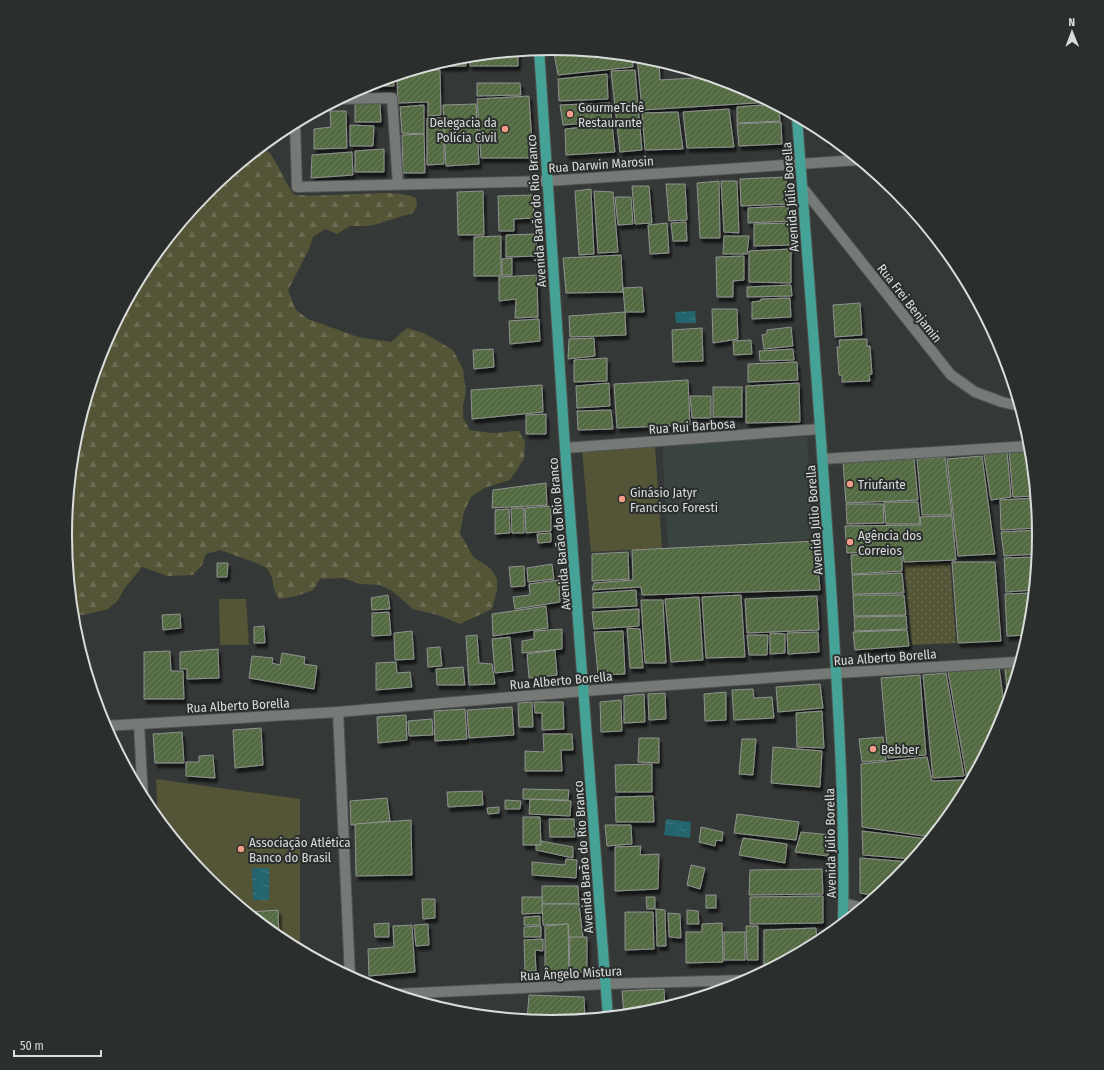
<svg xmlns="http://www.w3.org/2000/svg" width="1104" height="1070" viewBox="0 0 1104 1070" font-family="'Fira Sans Condensed',sans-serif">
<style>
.built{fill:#3a443e}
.grass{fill:url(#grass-dots)}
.forest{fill:url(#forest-firs)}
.park{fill:#545437}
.water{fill:url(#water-ripples)}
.building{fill:url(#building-hatch);stroke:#90928f;filter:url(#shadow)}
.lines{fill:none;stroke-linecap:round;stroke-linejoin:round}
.minor-casing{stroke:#515452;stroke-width:12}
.major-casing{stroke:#515452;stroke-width:12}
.minor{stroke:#767a77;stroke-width:10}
.major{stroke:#45a296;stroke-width:10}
.poi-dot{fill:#f49e89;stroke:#2a2e2c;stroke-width:1.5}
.labels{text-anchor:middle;stroke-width:4;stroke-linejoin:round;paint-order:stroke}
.poi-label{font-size:13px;fill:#dadcdb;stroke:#2a2e2c;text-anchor:start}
.street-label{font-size:13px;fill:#dadcdb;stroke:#2a2e2c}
.rim{fill:none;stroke:#dadcdb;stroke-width:2}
</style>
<defs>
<pattern id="grass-dots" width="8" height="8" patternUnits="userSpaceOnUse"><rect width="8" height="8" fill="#545437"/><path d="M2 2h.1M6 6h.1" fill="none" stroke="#6c6c53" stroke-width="1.8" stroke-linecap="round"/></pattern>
<pattern id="forest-firs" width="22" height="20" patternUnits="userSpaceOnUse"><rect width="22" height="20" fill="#545437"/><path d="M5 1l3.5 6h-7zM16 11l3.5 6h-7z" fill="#6c6c53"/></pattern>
<pattern id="water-ripples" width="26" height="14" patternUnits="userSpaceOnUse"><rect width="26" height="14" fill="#24656e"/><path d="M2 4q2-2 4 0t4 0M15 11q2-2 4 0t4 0" fill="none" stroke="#437a82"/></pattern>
<pattern id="building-hatch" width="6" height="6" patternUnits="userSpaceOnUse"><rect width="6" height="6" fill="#526a42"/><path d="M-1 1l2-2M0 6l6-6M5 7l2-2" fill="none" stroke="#6a7f5d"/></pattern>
<filter id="shadow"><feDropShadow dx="2.5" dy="4.5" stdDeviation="1" flood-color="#0009"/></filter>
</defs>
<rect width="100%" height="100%" fill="#343836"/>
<path class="built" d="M807,437L814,539L668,548L662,443Z"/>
<path class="grass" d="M950,563L956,643L912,645L904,564Z"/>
<path class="forest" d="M261,147L270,153L279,168L287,184L294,195C314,196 334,195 354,194C374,194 396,190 416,198L417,206L413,213L370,226H350L337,234L325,229L313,237L309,249L288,290L296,310L308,319L358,337L391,342L407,328L424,333L453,350L463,369L466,392L463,406V418L470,430C479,431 488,433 496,433C504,432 511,431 519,431L525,442L524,459L510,480L484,488L471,497L464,512L460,533L474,558L483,563L492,570L497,579V589L492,609L460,624L438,615L413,609L392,591L380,585L360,584L343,578L320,579L313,590L297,596L279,599L274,589L272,578L267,568L251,561L220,550L206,554L202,565L193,575L168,576L142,567L124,589L118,600L108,609L84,615L73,614L65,535L74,440L102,348L147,264L208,190Z"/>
<g class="park">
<path d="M655,446L662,548L591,552L582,451Z"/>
<path d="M219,599H246L249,645H220Z"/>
<path d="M156,779L300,799V950L281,940L207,879L158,819Z"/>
</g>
<g class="water">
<path d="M695,311L696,323H676L675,312Z"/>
<path d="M666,819L691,822L690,838L664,835Z"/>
<path d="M252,868H269V900H253Z"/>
</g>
<g class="building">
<path d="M553,48L632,56L633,67L558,75Z"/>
<path d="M518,51V66H470V56Z"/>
<path d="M466,56V66L425,67L457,57Z"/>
<path d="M637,56L647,57L659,61L660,80L711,77L739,85L771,102L642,110Z"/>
<path d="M440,70L441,115L428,116V102L398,103L397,76L411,71Z"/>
<path d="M635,70L642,150L620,152L611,71Z"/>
<path d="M607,74L608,99L559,101L558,79Z"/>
<path d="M393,77L394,86H375V82Z"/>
<path d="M372,83V91H354L366,85Z"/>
<path d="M477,83H520L521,95L477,96Z"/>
<path d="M529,96L533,158H481L477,99Z"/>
<path d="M355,103H380L381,122H355Z"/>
<path d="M610,103L612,121L563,125L560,105Z"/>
<path d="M476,104L479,164L446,166L443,105Z"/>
<path d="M775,104L779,107L780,121L737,123V107Z"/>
<path d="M424,105V134L402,133L400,107Z"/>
<path d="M729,109L734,147L687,148L683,112Z"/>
<path d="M330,111H346L347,148L314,149V129L331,127Z"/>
<path d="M678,112L683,149L645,150L642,113Z"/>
<path d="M427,118H444V164L427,165Z"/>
<path d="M781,122L782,144L739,146L737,124Z"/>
<path d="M612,124L615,152L566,155L565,129Z"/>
<path d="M350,125L374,126L373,146H350Z"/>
<path d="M825,132L836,141H826Z"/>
<path d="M424,134L425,173H403L402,135Z"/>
<path d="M384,149V172H355V151Z"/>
<path d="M352,152L353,175L311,178L312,155Z"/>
<path d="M786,177L787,204L741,206L740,179Z"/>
<path d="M719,181L720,238H700L697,183Z"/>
<path d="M721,181H737L739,233L724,232Z"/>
<path d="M666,184H685L687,220L669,221Z"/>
<path d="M632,186H649L652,223L635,224Z"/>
<path d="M591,189L594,254L579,255L575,191Z"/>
<path d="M483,191L484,235H458L457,192Z"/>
<path d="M594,191L613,192L618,252L598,253Z"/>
<path d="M533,195L534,218L514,219V231H499L498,196Z"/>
<path d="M615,197H631L633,224L618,225Z"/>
<path d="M788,206L789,221L748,223V208Z"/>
<path d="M686,222L687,241H673L671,223Z"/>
<path d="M667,223L669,253L650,254L648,225Z"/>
<path d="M792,223L793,245L754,246V224Z"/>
<path d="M536,234L537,256L506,257V235Z"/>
<path d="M501,236V276H474V237Z"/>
<path d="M724,236H749L747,254H723Z"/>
<path d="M791,249V283L749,282V251Z"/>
<path d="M621,255L623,292L566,293L563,258Z"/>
<path d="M744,256V280L733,281V297H717L716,257Z"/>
<path d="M512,258V275H502V259Z"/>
<path d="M537,275L538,317L515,318L516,299L499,301V277Z"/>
<path d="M791,285L792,296L747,297V287Z"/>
<path d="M642,287L644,312H625L623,288Z"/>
<path d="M790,298L791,317L752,319V302L760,301L761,299Z"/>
<path d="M860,303L862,335L835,337L833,305Z"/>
<path d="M712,309H737L738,339L713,343Z"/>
<path d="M625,312L626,335L570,337L569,316Z"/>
<path d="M539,319L540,341L510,344L509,321Z"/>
<path d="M791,327L793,346L764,349L762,335L767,334V330Z"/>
<path d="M702,328L703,361L673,362L672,330Z"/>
<path d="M594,338L595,356L568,359L569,339Z"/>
<path d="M867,339V346H870L872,374L869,375L870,381L842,382V375H839L837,347H840L839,340Z"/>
<path d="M751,340L752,354L734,355L733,341Z"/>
<path d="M493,349L494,367L474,369L473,350Z"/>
<path d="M793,349L794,360L760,361L759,351Z"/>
<path d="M607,358V381L574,382V360Z"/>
<path d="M797,362L798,380L748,382V364Z"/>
<path d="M688,380L690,425L617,428L614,384Z"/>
<path d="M609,383L610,406L577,408L576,386Z"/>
<path d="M799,383L800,422L746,423V386Z"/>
<path d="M542,385L543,412L472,419L471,390Z"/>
<rect x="713" y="387" width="29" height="30"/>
<path d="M690,396H711V418H692Z"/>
<path d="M611,410L613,429L578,430L577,411Z"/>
<path d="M546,414V434H526V415Z"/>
<path d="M1031,449L1035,496L1013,497L1009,451Z"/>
<path d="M1007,451L1011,497L991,500L984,455Z"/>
<path d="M982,456L995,554L958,556L947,459Z"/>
<path d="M945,457L952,515H922L917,459Z"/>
<path d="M914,459L918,500L846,503L843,462Z"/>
<path d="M546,483L547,505L492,508L493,490Z"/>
<path d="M1035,498L1038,528L1001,530L1000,500Z"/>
<path d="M884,502H918L920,524H886Z"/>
<path d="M846,504H883L884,523L847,524Z"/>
<path d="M551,506V531L526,533L525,508Z"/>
<path d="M511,508H524V533H512Z"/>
<path d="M509,509L510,533L495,534V510Z"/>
<path d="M952,516L956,560L904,562L903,551L847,553L845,526L921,525L920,517Z"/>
<path d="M1039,530L1037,554L1004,556L1001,532Z"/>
<path d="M551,533V542L538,543L537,534Z"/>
<path d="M816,541L820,590L642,595L641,587L592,590L594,583L633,580L632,550Z"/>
<path d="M628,552L629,579L592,581V554Z"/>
<path d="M902,552V571L852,574L851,555Z"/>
<path d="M1037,557L1034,590L1006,592L1004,558Z"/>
<path d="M952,562H995L1001,641L958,643Z"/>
<path d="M217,563H228L227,577H217Z"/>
<path d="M552,564L554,579L528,582L527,568Z"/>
<path d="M524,566L525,586L511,587L509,567Z"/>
<path d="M902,573L904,593L853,594L852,575Z"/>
<path d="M559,580L560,602L515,609L513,597L530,595L529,584Z"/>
<path d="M636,590L637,606L593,608V593Z"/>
<path d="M1033,593L1028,635L1007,636L1005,594Z"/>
<path d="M388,595L390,609L372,610L371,598Z"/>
<path d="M741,595L745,657L706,658L702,597Z"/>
<path d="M853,595H904L906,615L854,616Z"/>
<path d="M817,596L819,630L747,633L745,599Z"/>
<path d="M699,597L703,660L671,662L665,599Z"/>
<path d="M641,600H663L666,663H645Z"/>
<path d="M546,606L548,628L493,636L492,614Z"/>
<path d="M639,609V626L594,629L592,612Z"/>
<path d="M389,612L391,635L372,636V613Z"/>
<path d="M180,614L181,628L163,630L162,615Z"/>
<path d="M906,616L907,629L855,631L854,617Z"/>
<path d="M264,626L265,643H254V627Z"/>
<path d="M627,628L640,629L643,668H630Z"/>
<path d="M562,629V649L522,653V641L534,639V631Z"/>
<path d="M907,630L909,646L855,650L853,632Z"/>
<path d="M412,631L414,659L395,660L394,633Z"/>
<path d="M623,631L625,674L598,675L594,632Z"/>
<path d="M818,632L819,652L788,654L787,633Z"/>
<path d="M770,633L785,634V653L770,654Z"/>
<path d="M477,635L479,663L492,664L495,684L469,685L466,636Z"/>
<path d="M747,635H768L767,655H749Z"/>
<path d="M510,637L513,671L495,673L492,639Z"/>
<path d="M440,647L442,666L428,667L427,648Z"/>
<path d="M218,649L219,678L187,679V669H180V652Z"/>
<path d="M555,650L557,675L529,678L527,654Z"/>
<path d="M170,651L171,671H183L184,699H144V652Z"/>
<path d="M282,653L305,657L304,664L317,666L314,689L249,678L252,656L273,658L272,663L280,665Z"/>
<path d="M396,662L397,673L410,672L412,687L376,690V663Z"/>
<path d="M463,667L465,685H437L436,669Z"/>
<path d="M999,667L1005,711L1002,722L968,785L948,671Z"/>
<path d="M1018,667L1008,701L1005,668Z"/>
<path d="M946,673L964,776L933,778L923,675Z"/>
<path d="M920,675L926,755L888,758L881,678Z"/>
<path d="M820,684L823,708L778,712L776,687Z"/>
<path d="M753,689L754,698L772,697L774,718L734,720L732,690Z"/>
<path d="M726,692V720L705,721L704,694Z"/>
<path d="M665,693L666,719L649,720L648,694Z"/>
<path d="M644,694L645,722L624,723V696Z"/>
<path d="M621,700L622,731L601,732L600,702Z"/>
<path d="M532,702L533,727H519L518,703Z"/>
<path d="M534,702H563L564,729L542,730V713H535Z"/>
<path d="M512,707L514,735L469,738L467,710Z"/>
<path d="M465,709L467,739L435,741L434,711Z"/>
<path d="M822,711L824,748L797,747L796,713Z"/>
<path d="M406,715L407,740L378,743L377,717Z"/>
<path d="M432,719L433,735L409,736L408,721Z"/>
<path d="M261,728L263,765L235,768L233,730Z"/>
<path d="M182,732L184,763H155L153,734Z"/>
<path d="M543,734H572L573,750H561L562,771H525V751L544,752Z"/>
<path d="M883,737L886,760L862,762L859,739Z"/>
<path d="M639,738H659V763L638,762Z"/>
<path d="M742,739H756L753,775L739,774Z"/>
<path d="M773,747L822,751L820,787L771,783Z"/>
<path d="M213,755L215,778L186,776V762H199V756Z"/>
<path d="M927,757L932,781L964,780L965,790L957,806L931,837L862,827L861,764Z"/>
<path d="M652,764V792H616L615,765Z"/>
<path d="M523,789L569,790L568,800L523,799Z"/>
<path d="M482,791L483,805L448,807L447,792Z"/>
<path d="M653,796L654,822H616L615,797Z"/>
<path d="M387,798L390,821L351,825L350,801Z"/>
<path d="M530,799L571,801L570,816L529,814Z"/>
<path d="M505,800L521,801L520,809H505Z"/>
<path d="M499,807V813L488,814L487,808Z"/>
<path d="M737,814L799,822L796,840L734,833Z"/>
<path d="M523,817H540L541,845H523Z"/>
<path d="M549,819H574L575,837H550Z"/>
<path d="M411,820L412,875L356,876L355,824Z"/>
<path d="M605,825H631L632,844L607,846Z"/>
<path d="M701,827L723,832L722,841L716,840L715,846L699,842Z"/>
<path d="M862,831L928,839V841L913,859L863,855Z"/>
<path d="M801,832L831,835L828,856L795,852Z"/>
<path d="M743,838L787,844L785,863L739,855Z"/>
<path d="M541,841L573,847V858L536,850V845H541Z"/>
<path d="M641,846L640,855L659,854L658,889L615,891V847Z"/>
<path d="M860,858L910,862L896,880L876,896L860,893Z"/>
<path d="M566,859L577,860L576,878L532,875V862L565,865Z"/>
<path d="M691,865L705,868L700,889L687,885Z"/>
<path d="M822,869L823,894L749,895L750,870Z"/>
<path d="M542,886H578L579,904H542Z"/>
<rect x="706" y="895" width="10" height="13"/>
<path d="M823,896V923L750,924V897Z"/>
<path d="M522,897H542L543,913L522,914Z"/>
<path d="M646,897H655V909H647Z"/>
<path d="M422,899H435V918L423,919Z"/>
<path d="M542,904H579L583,937L569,938L568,924L543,925Z"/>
<path d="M656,909L665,910L666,946H657Z"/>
<path d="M278,910L279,938L253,916L252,912Z"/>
<path d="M687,910L698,911L699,924H687Z"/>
<path d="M625,912H653L654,949L625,950Z"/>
<path d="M668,913L680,914L681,938L669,937Z"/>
<path d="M540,916V925H524V917Z"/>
<path d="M389,923V937H375L374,924Z"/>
<path d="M722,923L723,962L686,963V932H702V924Z"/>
<path d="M428,924L429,945L416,946L414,925Z"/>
<path d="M568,924L569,973H545V926Z"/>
<path d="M412,925L415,972L369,976L368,949L394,947L393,926Z"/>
<path d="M541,926V937H524V927Z"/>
<path d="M746,926H758V960H747Z"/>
<path d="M816,928L817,943L774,966H764V930Z"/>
<rect x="724" y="932" width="21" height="28"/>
<path d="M570,937H587V972L569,973Z"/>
<path d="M543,939V951L535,950L536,971H525L524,940Z"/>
<path d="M664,989L665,1007L647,1013L624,1015L622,991Z"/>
<path d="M529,995L584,997L585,1019L551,1020L550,1022L527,1020Z"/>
</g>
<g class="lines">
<g class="minor-casing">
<g id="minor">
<path d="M339,99L392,98L398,184"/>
<path d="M295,123L297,187L547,181L859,160"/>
<path d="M802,187L951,375L975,392L1002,402L1019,406"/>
<path d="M565,448L820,429"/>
<path d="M823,459L1030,446"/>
<path d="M338,712L350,977"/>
<path d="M139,724L143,798"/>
<path d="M105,726L338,712L584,691L836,673L1020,662"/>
<path d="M844,903L862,908"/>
<path d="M397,994L605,984L747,980"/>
</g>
</g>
<g class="major-casing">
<g id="major">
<path d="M539,49L565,448L608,1017"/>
<path d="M797,117C809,284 823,451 833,619C839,720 845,821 843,923"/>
</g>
</g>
<use href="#minor" class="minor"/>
<use href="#major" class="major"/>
</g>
<g class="poi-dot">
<circle cx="570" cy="114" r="4"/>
<circle cx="505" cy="129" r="4"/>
<circle cx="850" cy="484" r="4"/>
<circle cx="622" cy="499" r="4"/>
<circle cx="850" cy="542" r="4"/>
<circle cx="873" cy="749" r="4"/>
<circle cx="241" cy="849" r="4"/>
</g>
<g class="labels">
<g class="poi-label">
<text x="578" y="112">GourmeTchê<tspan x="578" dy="15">Restaurante</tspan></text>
<text x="497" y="127" text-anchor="end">Delegacia da<tspan x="497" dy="15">Polícia Civil</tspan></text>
<text x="858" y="489">Triufante</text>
<text x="630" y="497">Ginásio Jatyr<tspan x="630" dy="15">Francisco Foresti</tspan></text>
<text x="858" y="540">Agência dos<tspan x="858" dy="15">Correios</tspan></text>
<text x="881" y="754">Bebber</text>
<text x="249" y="847">Associação Atlética<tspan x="249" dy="15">Banco do Brasil</tspan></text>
</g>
<g class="street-label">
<text transform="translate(601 164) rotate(-4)" y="5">Rua Darwin Marosin</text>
<text transform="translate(790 197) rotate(-94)" y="5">Avenida Júlio Borella</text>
<text transform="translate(536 211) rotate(-94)" y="5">Avenida Barão do Rio Branco</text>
<text transform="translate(910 303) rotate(52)" y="5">Rua Frei Benjamin</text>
<text transform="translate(692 426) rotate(-4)" y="5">Rua Rui Barbosa</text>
<text transform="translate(814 520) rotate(-94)" y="5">Avenida Júlio Borella</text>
<text transform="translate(559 534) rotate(-95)" y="5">Avenida Barão do Rio Branco</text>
<text transform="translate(885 657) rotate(-4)" y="5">Rua Alberto Borella</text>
<text transform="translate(561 680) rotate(-5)" y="5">Rua Alberto Borella</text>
<text transform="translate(238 705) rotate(-3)" y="5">Rua Alberto Borella</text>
<text transform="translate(830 843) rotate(-91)" y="5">Avenida Júlio Borella</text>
<text transform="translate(583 857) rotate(-94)" y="5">Avenida Barão do Rio Branco</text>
<text transform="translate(571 973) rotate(-3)" y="5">Rua Ângelo Mistura</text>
</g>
</g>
<path d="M0 0H1104V1070H0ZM72 535a480 480 0 1 1 960 0a480 480 0 1 1-960 0Z" fill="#2a2e2c" fill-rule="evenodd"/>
<path class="rim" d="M72 535a480 480 0 1 1 960 0a480 480 0 1 1-960 0Z"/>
<g transform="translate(1072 32) rotate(359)" stroke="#2a2e2c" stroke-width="3" paint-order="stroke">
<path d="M0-3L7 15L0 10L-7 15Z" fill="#dadcdb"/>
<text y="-6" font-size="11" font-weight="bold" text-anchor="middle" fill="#dadcdb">N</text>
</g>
<path d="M14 1050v6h87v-6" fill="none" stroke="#dadcdb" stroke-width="2"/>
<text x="20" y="1050" font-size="12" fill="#dadcdb" stroke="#2a2e2c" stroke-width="3" paint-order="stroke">50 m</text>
</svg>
